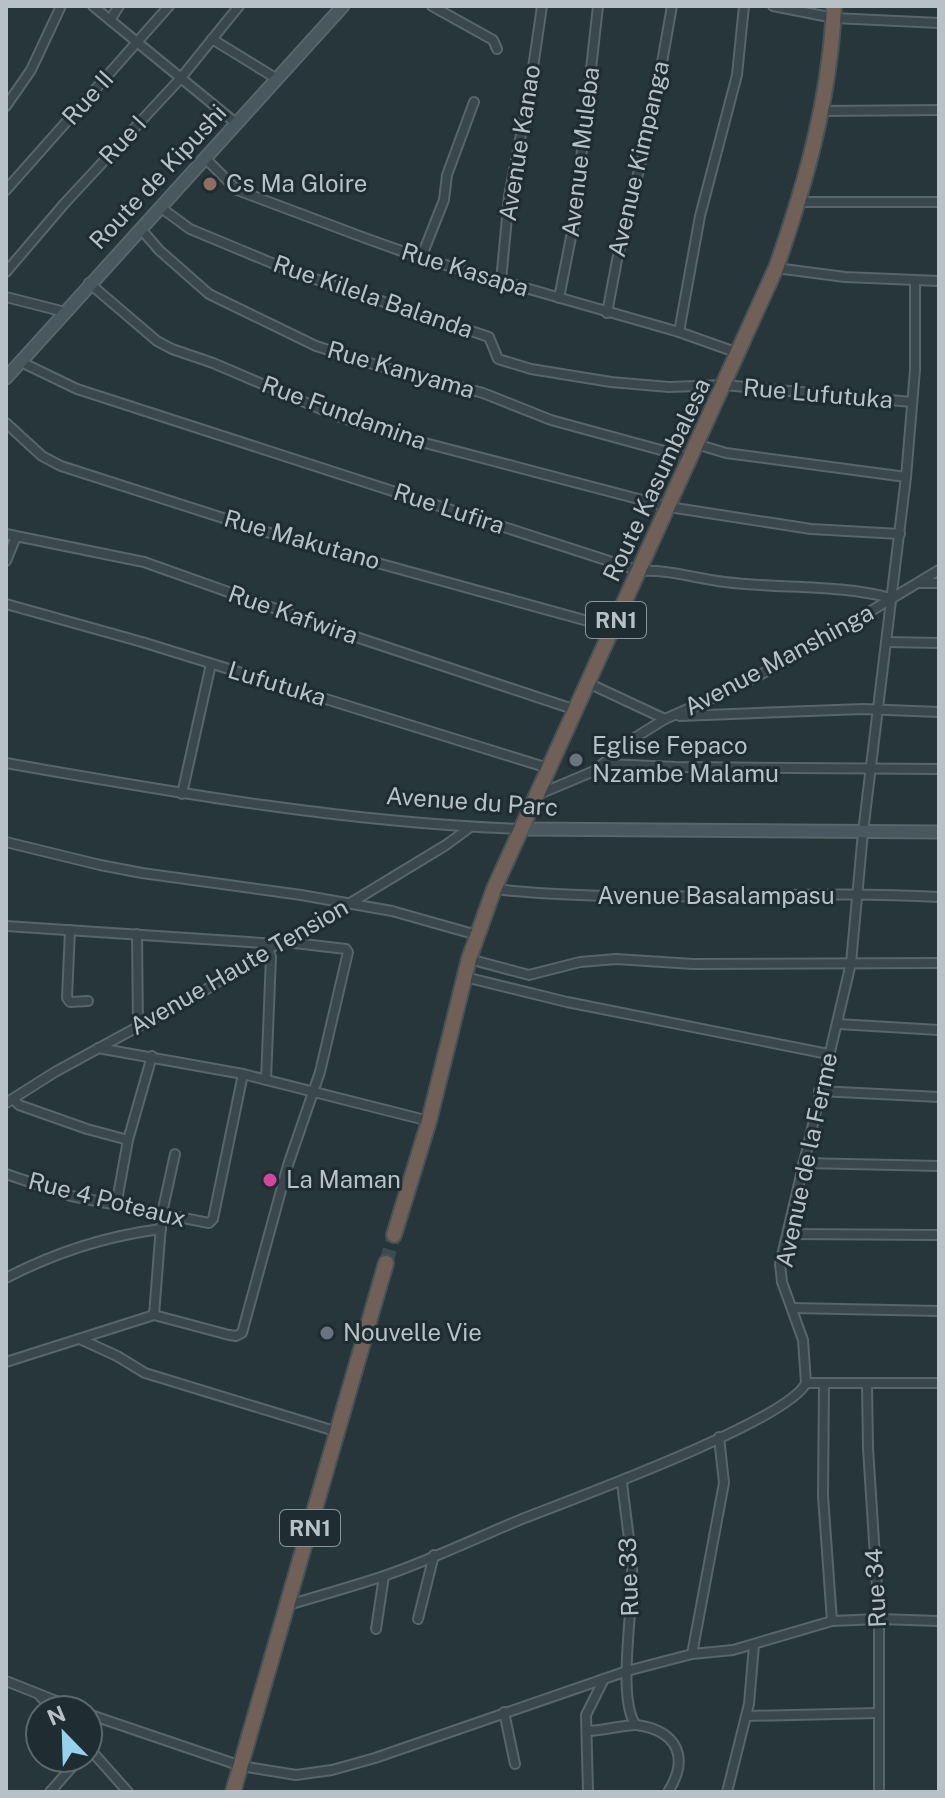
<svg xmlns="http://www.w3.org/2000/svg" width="945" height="1798" viewBox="0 0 945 1798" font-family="'Public Sans',sans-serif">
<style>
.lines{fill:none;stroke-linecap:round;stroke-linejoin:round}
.highway-tunnel{stroke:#3c4b50;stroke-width:14;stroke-dasharray:14 7;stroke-linecap:butt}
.street-casing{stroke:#58656a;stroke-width:12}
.secondary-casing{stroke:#58656a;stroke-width:15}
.highway-casing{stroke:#455257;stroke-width:18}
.street{stroke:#3a474c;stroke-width:8}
.secondary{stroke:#49575e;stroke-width:11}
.highway{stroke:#716058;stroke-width:14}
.education-dot{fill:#8d6e63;stroke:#1f2c31;stroke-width:3}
.worship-dot{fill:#6b7280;stroke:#1f2c31;stroke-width:3}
.hotel-dot{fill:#d1479c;stroke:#1f2c31;stroke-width:3}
.labels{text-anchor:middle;stroke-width:6;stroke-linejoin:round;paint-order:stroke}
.shield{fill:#1f2c31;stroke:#89959a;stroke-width:2}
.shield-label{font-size:22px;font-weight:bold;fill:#b6c2c7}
.street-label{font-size:24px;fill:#b6c2c7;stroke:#1f2c31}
.poi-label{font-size:24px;fill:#b6c2c7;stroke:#1f2c31;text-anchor:start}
</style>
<rect width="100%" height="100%" fill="#27363b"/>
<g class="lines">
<path class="highway-tunnel" d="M386,1263L394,1235"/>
<g class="street-casing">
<g id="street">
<path d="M93,6L237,124"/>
<path d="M432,6L493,40L497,49"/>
<path d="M773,6L834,18L939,23"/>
<path d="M110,20L119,6"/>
<path d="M212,39L277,79"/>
<path d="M6,106L31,70L61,6"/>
<path d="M822,111L939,110"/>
<path d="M205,158L237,190L365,238L421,258L679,332L738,353"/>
<path d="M6,190L169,6"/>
<path d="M799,202H939"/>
<path d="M160,207L190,229L291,271L489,337L498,359L531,369L611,382L669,387L724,385L912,402"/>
<path d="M140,228L159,250L209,294L316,346L376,365L483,393L551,420L690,458"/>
<path d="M421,258L444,200L447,175L474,102"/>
<path d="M776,268L845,277L939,281"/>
<path d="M6,272L64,204L180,79L239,6"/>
<path d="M501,281L509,196L530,88L542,6"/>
<path d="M89,283L157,341L172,349L213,363L337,416L387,433L669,507L811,529L900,534"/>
<path d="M6,297L65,312"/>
<path d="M559,298L574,222L598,6"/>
<path d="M607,313L617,260L653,113L672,6"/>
<path d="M679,332L700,216L737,75L744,6"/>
<path d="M21,362L77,389L640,571C669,569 697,579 725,582C781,589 837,584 891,598"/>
<path d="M6,423L42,456L61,466L276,535L613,628"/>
<path d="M696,444L726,453L906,477"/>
<path d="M6,534L144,562L344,633L576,710"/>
<path d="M6,561L16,537"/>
<path d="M920,583H939"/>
<path d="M6,604L142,642L548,768"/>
<path d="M886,642L939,643"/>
<path d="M588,683L665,719"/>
<path d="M680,716L863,709L939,712"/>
<path d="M6,763C177,793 349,823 522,829"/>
<path d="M606,764L676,767L939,769"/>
<path d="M182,794L211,664"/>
<path d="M537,795L594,771L636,737L665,719L735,688L796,656L939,570"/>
<path d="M6,842L100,865L142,873L301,895L392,911L477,935"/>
<path d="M494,889C642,905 791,889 939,897"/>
<path d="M6,926L277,944"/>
<path d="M70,930L67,998L70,1002L88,1001"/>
<path d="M137,934L138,1027"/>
<path d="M469,959L529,975L580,962L616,959L693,964L939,963"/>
<path d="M465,977L567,1002L828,1054"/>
<path d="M838,1024L939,1030"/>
<path d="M98,1048L243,1074L429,1121"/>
<path d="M266,1080L271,957L268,950"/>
<path d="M819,1091L939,1097"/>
<path d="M13,1099L19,1105L87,1129L128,1140"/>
<path d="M6,1103L55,1072L207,989L277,944L286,942L446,845L469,828"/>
<path d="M803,1163L939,1166"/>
<path d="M6,1174L71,1196L209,1223L213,1219L243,1074"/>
<path d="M116,1206L128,1140L152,1056"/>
<path d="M789,1234L939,1235"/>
<path d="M6,1278C56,1252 105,1236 161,1229"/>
<path d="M792,1308L939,1311"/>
<path d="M154,1315L162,1213L175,1154"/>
<path d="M80,1339L117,1356L145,1373L338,1432"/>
<path d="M6,1362L154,1315L229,1335L236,1336L242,1333L288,1165L320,1072L348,952L346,949L286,942"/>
<path d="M806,1383H939"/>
<path d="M824,1384L823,1496L832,1621"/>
<path d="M867,1384L868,1448L879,1619V1792"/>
<path d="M622,1482C625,1511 630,1540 632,1570C634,1605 616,1699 636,1725"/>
<path d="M288,1605C319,1596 350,1587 381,1577C429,1561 476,1538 522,1519C570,1500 788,1421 806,1383L803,1340L782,1282L780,1264L851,963L863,832L906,477L915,370V281"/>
<path d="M418,1619L434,1555"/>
<path d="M376,1629L384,1576"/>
<path d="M692,1654L733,1650L832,1621L879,1619L939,1621"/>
<path d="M6,1681L79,1710"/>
<path d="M40,1696L53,1710"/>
<path d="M504,1712L515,1764"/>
<path d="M88,1714L241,1766L296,1775L332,1770L375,1758L627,1671L692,1654L724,1483L719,1437"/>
<path d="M746,1716L878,1713"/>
<path d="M587,1731C600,1731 629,1724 637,1725C677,1731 690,1757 668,1792"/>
<path d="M88,1747L128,1792"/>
<path d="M50,1792L80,1758"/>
<path d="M588,1792L586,1715L604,1679"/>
<path d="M727,1792L749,1704L754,1645"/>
</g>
</g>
<g class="secondary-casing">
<g id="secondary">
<path d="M6,378L343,6"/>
<path d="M522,829L939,832"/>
</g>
</g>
<g class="highway-casing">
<g id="highway">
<path d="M394,1235L429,1121L469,959L494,889L776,268C806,183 830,97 834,6"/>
<path d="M233,1792L386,1263"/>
</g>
</g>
<use href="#street" class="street"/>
<use href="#secondary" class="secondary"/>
<use href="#highway" class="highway"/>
</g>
<circle class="education-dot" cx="210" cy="184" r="8"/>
<g class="worship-dot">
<circle cx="576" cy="760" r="8"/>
<circle cx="327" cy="1333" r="8"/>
</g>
<circle class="hotel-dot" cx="270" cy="1180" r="8"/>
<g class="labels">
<g class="shield">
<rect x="586" y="602" width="60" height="36" rx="6"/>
<rect x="280" y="1510" width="60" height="36" rx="6"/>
</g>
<g class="shield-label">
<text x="616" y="628">RN1</text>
<text x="310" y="1536">RN1</text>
</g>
<g class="street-label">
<text transform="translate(88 98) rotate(-48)" y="8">Rue II</text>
<text transform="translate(123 140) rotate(-47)" y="8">Rue I</text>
<text transform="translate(520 143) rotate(-81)" y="8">Avenue Kanao</text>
<text transform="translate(581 152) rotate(-83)" y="8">Avenue Muleba</text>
<text transform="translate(639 159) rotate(-77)" y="8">Avenue Kimpanga</text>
<text transform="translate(158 177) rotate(-47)" y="8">Route de Kipushi</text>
<text transform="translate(465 270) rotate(17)" y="8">Rue Kasapa</text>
<text transform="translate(373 297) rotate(19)" y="8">Rue Kilela Balanda</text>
<text transform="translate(401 370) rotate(16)" y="8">Rue Kanyama</text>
<text transform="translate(818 394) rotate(5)" y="8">Rue Lufutuka</text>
<text transform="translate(344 413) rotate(20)" y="8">Rue Fundamina</text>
<text transform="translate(657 480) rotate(-65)" y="8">Route Kasumbalesa</text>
<text transform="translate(449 509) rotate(18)" y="8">Rue Lufira</text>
<text transform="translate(302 540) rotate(16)" y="8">Rue Makutano</text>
<text transform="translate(293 615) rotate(19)" y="8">Rue Kafwira</text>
<text transform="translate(779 660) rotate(-28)" y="8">Avenue Manshinga</text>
<text transform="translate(277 684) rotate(17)" y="8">Lufutuka</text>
<text transform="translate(472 802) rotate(4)" y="8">Avenue du Parc</text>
<text x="716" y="904">Avenue Basalampasu</text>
<text transform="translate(239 967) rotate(-30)" y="8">Avenue Haute Tension</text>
<text transform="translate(807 1160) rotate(-78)" y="8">Avenue de la Ferme</text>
<text transform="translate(107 1200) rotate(14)" y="8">Rue 4 Poteaux</text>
<text transform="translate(629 1577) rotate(-92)" y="8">Rue 33</text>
<text transform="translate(876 1588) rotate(-93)" y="8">Rue 34</text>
</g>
<g class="poi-label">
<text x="226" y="192">Cs Ma Gloire</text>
<text x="592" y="754">Eglise Fepaco<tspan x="592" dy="28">Nzambe Malamu</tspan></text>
<text x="286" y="1188">La Maman</text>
<text x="343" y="1341">Nouvelle Vie</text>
</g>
</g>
<rect width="945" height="1798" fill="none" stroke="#b6c2c7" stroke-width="16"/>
<g transform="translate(64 1734) rotate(337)"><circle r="38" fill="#1f2c31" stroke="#5b686d" stroke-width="2"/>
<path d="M0-6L14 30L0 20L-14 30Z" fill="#96d2ec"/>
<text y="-12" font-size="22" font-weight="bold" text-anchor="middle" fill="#b6c2c7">N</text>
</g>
</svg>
